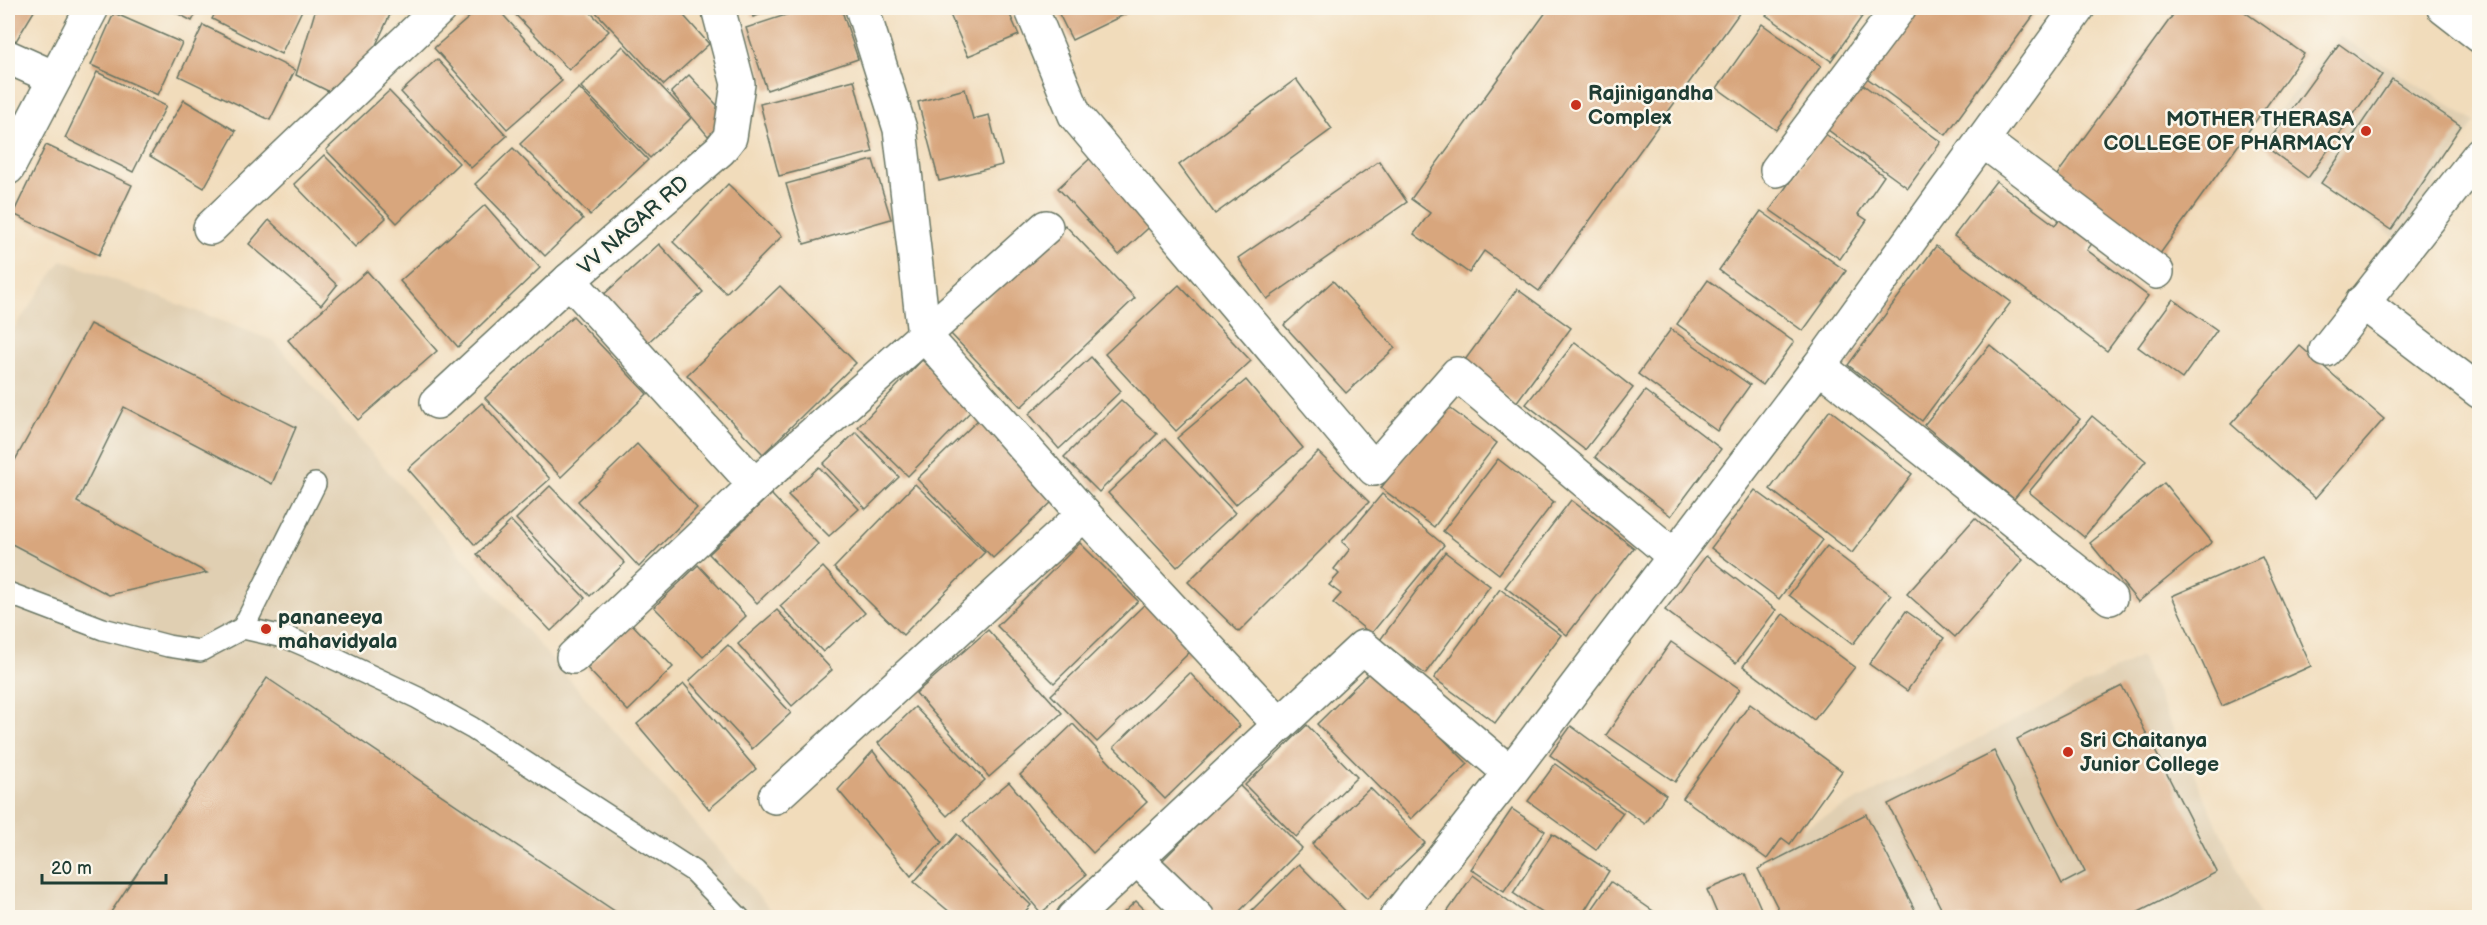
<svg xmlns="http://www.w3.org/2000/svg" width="2487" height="925" viewBox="0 0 2487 925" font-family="'Balsamiq Sans',sans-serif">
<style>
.built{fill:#e0cfb2}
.building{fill:#d8a67d}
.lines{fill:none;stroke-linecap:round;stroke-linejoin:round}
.service-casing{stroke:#687563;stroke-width:24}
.minor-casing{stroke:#687563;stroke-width:36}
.tertiary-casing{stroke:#687563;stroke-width:36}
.service{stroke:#fff;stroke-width:21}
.minor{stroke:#fff;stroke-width:33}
.tertiary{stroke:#fff;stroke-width:33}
.poi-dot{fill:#c8321e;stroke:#fbf7ec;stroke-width:2}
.labels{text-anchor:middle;stroke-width:5;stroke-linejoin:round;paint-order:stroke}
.poi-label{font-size:21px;font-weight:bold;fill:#1f3d34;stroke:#fbf7ec;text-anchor:start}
.street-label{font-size:21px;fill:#1f3d34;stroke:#fbf7ec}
</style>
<rect width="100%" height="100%" fill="#fbf7ec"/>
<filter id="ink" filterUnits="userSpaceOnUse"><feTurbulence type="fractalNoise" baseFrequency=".0167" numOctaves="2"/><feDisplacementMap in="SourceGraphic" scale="12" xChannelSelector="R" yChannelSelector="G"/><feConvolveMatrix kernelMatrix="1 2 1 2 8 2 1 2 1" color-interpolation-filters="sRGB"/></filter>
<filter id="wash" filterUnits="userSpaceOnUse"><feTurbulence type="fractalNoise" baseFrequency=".008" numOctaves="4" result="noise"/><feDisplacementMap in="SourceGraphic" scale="24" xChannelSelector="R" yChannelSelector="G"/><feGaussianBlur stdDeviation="1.35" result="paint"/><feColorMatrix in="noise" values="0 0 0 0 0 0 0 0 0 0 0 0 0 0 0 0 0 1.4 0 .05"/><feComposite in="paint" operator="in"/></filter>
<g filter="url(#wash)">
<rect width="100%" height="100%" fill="#f1dcbb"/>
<g class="built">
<path d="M2340,36L2475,122L2400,241L2255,139Z"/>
<path d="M62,260L274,341L777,917L8,918V337Z"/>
<path d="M2140,657L2260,917H1797L1763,848Z"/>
</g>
<g id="blocks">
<g class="building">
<path d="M8,8H36L16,41L8,36Z"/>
<path d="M167,8H199L192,21Z"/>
<path d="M218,8H303L281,54L212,19Z"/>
<path d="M316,8H393L363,73L336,95L296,75Z"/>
<path d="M480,8H497L562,81L507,129L434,48Z"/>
<path d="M509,8H586L609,31L569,70Z"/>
<path d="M592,8H677L709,44L664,85Z"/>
<path d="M750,8H779L753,17Z"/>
<path d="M807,8H841L858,59L767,90L746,28Z"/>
<path d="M954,8H1007L1019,35L968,56L948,10Z"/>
<path d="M1056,8H1138L1072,40Z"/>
<path d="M1549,8H1733L1740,12L1539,291L1484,251L1469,273L1414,234L1430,213L1411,199Z"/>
<path d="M1772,8H1868L1831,61L1766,15Z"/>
<path d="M1918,8H2039L1946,135L1867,78Z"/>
<path d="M2178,8H2239L2304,54L2157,258L2051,183Z"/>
<path d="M114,13L182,43L158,95L91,65Z"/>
<path d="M1762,24L1821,66L1776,130L1717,88Z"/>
<path d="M203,25L295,70L270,120L179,76Z"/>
<path d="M2339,44L2382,75L2308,178L2265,146Z"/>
<path d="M623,46L691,118L650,158L581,87Z"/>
<path d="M437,59L507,136L471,168L401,92Z"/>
<path d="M97,72L166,106L133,172L65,138Z"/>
<path d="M689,75L728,117L708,136L671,92Z"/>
<path d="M1296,79L1332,129L1215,214L1179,165Z"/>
<path d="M2392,79L2461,126L2391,230L2321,183Z"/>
<path d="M854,80L873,152L779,176L760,104Z"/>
<path d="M1858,81L1941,142L1908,188L1824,127Z"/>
<path d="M579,88L648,160L590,215L520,144Z"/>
<path d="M965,89L973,119L989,115L1002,165L939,181L918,102Z"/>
<path d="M389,91L459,163L397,223L326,150Z"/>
<path d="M184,100L236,131L204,188L150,156Z"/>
<path d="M1824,133L1884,176L1858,214L1867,220L1840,259L1770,210Z"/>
<path d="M46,145L132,185L99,255L13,214Z"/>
<path d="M513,148L583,219L545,256L475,184Z"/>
<path d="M1096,153L1157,220L1119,255L1058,188Z"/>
<path d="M324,155L386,218L355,247L294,184Z"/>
<path d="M873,160L891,219L804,244L786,184Z"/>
<path d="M1379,161L1407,202L1267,299L1238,258Z"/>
<path d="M1996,181L2055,225L2064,213L2097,237L2087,250L2148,296L2107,351L1954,236Z"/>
<path d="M728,184L782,236L726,293L673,242Z"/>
<path d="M485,205L540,268L458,347L400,281Z"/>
<path d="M1761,211L1846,271L1803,331L1719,270Z"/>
<path d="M269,220L337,285L321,305L249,244Z"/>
<path d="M1065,225L1135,298L1021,407L951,334Z"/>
<path d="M659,244L703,292L644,346L600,298Z"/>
<path d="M1936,246L2011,302L1922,421L1848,365Z"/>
<path d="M367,271L437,351L358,420L288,340Z"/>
<path d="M1708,280L1794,342L1763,385L1677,324Z"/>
<path d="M1333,281L1395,348L1346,393L1284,325Z"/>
<path d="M1179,285L1251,361L1176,431L1105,354Z"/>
<path d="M780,286L856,363L763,454L687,375Z"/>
<path d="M1517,289L1571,328L1516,403L1462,364Z"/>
<path d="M2173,299L2217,330L2182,379L2138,347Z"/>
<path d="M573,316L647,394L561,477L485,398Z"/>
<path d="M90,324L296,427L272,484L124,407L77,502L207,573L109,595L8,542V473Z"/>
<path d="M1671,329L1750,385L1717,431L1638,374Z"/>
<path d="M1575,342L1633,388L1585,450L1526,404Z"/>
<path d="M1990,345L2080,419L2014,499L1924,425Z"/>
<path d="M2300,346L2384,419L2315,498L2231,424Z"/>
<path d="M1091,357L1121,391L1059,449L1029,414Z"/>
<path d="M922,360L973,409L908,476L858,427Z"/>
<path d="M1246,380L1303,448L1235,505L1177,438Z"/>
<path d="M1645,391L1721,449L1671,516L1595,457Z"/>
<path d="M1121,400L1157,434L1099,492L1064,457Z"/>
<path d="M482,403L550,479L475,545L408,469Z"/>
<path d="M1444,404L1497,443L1434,527L1381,488Z"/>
<path d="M1830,410L1912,474L1852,553L1770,489Z"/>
<path d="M2092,416L2146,461L2084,537L2029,492Z"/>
<path d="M978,420L1054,500L993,558L917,479Z"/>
<path d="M856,432L899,477L866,509L823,464Z"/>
<path d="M1165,439L1235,513L1177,567L1108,493Z"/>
<path d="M637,444L697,508L639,567L578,501Z"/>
<path d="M1318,452L1369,502L1239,632L1188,582Z"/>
<path d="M1498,459L1554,502L1499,574L1443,531Z"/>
<path d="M819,467L859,509L829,536L788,495Z"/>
<path d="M2164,483L2212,542L2138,602L2090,543Z"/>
<path d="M915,484L985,552L903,635L834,568Z"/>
<path d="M550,486L625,563L590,596L516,519Z"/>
<path d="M1755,490L1823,540L1779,599L1711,548Z"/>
<path d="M771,494L818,544L757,603L709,554Z"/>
<path d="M1382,494L1444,545L1371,634L1333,603L1341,594L1329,585L1339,574L1334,569L1350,549L1342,542Z"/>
<path d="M1571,500L1634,548L1567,635L1505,587Z"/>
<path d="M1975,518L2023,560L1955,637L1907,594Z"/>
<path d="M511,521L585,598L551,631L477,554Z"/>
<path d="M1080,543L1138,601L1054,683L997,626Z"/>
<path d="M1827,546L1891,595L1853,644L1789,595Z"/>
<path d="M1445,552L1490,586L1425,674L1380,640Z"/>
<path d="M1706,556L1776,610L1736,663L1665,610Z"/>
<path d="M2262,557L2311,666L2222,706L2172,596Z"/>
<path d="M698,565L746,616L703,657L654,607Z"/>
<path d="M823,567L865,613L823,652L780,606Z"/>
<path d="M1500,589L1561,635L1495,723L1434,678Z"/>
<path d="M1146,603L1192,650L1097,742L1051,695Z"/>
<path d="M777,610L832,670L792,706L738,644Z"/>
<path d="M1906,611L1944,638L1907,691L1869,664Z"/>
<path d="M1783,614L1855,667L1814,720L1743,666Z"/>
<path d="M632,624L673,667L628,711L587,668Z"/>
<path d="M988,630L1062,713L989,777L916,693Z"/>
<path d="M1671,642L1740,689L1675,782L1606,735Z"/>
<path d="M728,645L791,713L752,749L689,681Z"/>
<path d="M1374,668L1468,764L1411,819L1317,724Z"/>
<path d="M1190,673L1240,726L1165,799L1114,747Z"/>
<path d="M267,678L625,918H107Z"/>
<path d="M684,684L756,769L709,809L637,724Z"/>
<path d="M2122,686L2217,872L2127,918H1946L1888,804L1994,751L2062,884L2085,872L2017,739Z"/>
<path d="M1750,704L1842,771L1790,844L1782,838L1767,859L1683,798Z"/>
<path d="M915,707L985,780L947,816L878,743Z"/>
<path d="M1073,724L1147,802L1093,853L1020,775Z"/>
<path d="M1307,725L1357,777L1296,837L1245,785Z"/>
<path d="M1571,726L1666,795L1645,824L1550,755Z"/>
<path d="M873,751L942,842L911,876L838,790Z"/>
<path d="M1555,764L1623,813L1596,850L1528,801Z"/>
<path d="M1009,782L1086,875L1041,913L963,820Z"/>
<path d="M1238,784L1302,848L1233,918H1220L1162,861Z"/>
<path d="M1370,788L1425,843L1367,899L1312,844Z"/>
<path d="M1512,809L1545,831L1504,891L1471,869Z"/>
<path d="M1866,814L1919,918H1783L1758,869Z"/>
<path d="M957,834L1031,905L1019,918H957L914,882Z"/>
<path d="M1552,834L1609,871L1580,918H1550L1513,893Z"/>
<path d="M1299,864L1352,918H1244Z"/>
<path d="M1746,874L1765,918H1719L1707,890Z"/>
<path d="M1473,875L1532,918H1443Z"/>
<path d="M1611,882L1656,913L1653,918H1586Z"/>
<path d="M1136,901L1153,918H1118Z"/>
</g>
</g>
</g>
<g filter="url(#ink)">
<use href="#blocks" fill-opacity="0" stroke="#687563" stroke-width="1.5"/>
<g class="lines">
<g class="service-casing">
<g id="service">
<path d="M8,593L103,629L168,646L200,651L243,628L288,638L316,650L418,698L472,728L693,871L739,918"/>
<path d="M243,628L315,484"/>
</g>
</g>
<g class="minor-casing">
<g id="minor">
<path d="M862,8L900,129L924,335L1084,514L1280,725"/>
<path d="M1031,8L1075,115L1374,469L1457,374L1674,556"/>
<path d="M8,57L55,78"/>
<path d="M1982,140L2157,272"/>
<path d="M8,168L92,8"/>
<path d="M1777,170L1899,8"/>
<path d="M210,228L440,8"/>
<path d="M569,280L755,485"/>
<path d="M2362,302L2480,392"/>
<path d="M2326,350L2480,154"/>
<path d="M1819,366L2110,598"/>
<path d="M437,402L569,280L720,150L730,137L738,84L718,8"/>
<path d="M573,657L755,485L1046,227"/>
<path d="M775,797L1084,514"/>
<path d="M1138,860L1198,918"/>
<path d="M1073,918L1363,647L1510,773"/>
<path d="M1396,918L1510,773L1819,366L2078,8"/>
</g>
</g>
<g class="tertiary-casing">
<path id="tertiary" d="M2444,8L2480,36"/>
</g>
<use href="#service" class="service"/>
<use href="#minor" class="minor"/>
<use href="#tertiary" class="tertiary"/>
</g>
</g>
<g class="poi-dot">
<circle cx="1576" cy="105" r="6"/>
<circle cx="2366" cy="131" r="6"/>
<circle cx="266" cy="629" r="6"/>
<circle cx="2068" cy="752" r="6"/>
</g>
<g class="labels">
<g class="poi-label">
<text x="1588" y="100">Rajinigandha<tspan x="1588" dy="24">Complex</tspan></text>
<text x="2354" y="126" text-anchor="end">MOTHER THERASA<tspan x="2354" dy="24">COLLEGE OF PHARMACY</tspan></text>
<text x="278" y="624">pananeeya<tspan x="278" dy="24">mahavidyala</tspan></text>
<text x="2080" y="747">Sri Chaitanya<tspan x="2080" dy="24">Junior College</tspan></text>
</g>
<g class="street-label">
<text transform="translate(633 225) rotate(-41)" y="7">VV NAGAR RD</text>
</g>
</g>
<rect width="2487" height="925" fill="none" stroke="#fbf7ec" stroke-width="30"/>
<path d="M42 874v9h124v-9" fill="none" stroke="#1f3d34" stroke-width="3"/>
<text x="51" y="874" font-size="18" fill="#1f3d34" stroke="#fbf7ec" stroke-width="4.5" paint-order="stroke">20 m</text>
</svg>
